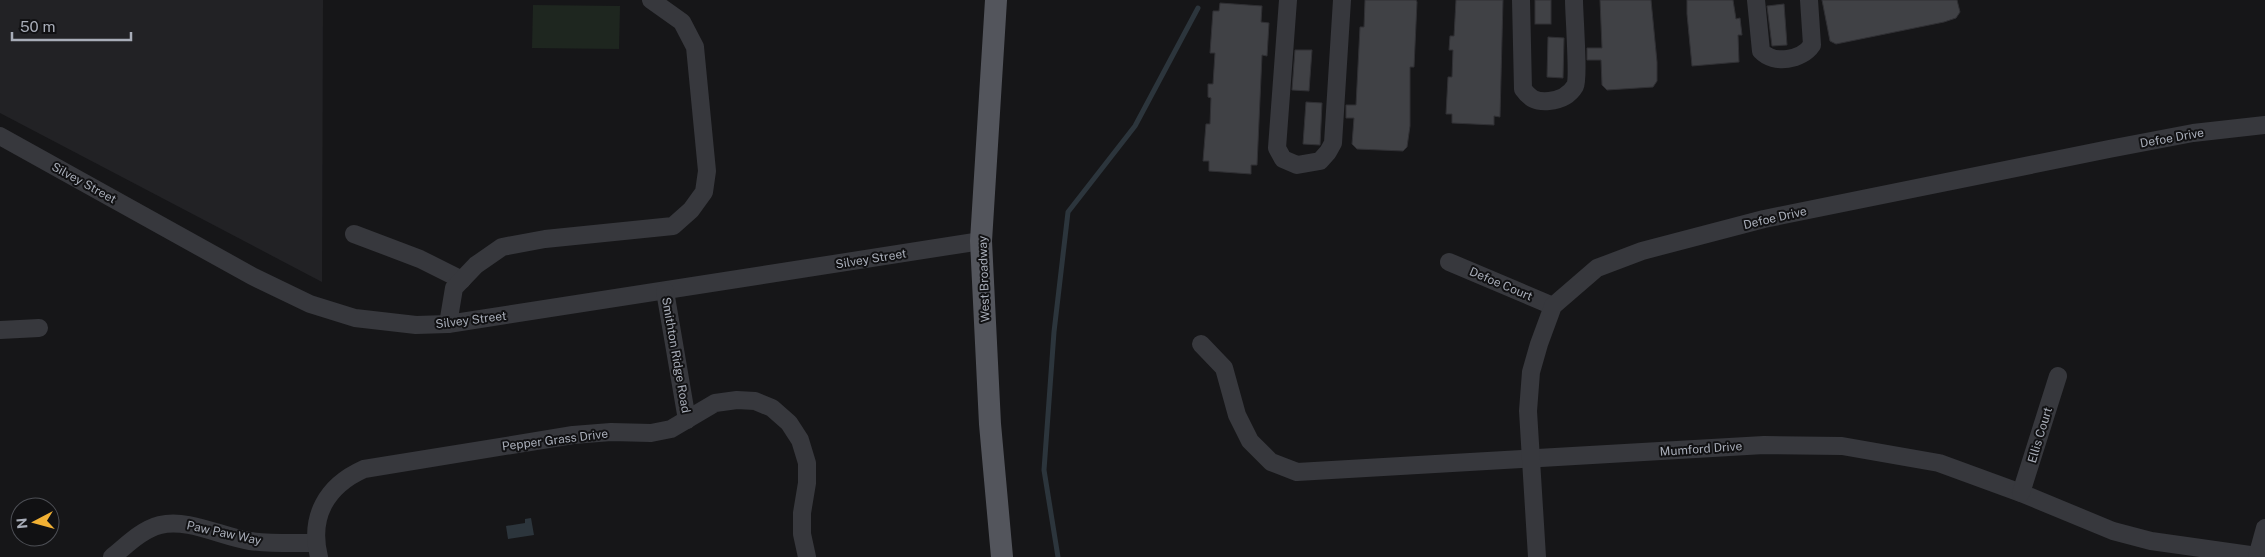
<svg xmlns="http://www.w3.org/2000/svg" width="2265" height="557" viewBox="0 0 2265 557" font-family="'Public Sans',sans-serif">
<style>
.built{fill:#222225}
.green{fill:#1e261f}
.water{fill:#2c353c}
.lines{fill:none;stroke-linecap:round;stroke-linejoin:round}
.stream{stroke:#2c353c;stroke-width:5}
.building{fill:#404145;stroke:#303034}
.minor{stroke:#37383d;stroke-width:18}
.major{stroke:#53555c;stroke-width:22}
.labels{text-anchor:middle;stroke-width:4;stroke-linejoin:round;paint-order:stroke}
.street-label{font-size:12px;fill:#a8adb8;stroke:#111113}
</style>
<rect width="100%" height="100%" fill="#161618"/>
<path class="built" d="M0,0H323L322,282L0,113Z"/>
<path class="green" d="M533,5L620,6L619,49L532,48Z"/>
<path class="water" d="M531,518L534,535L508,539L506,526L525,523V519Z"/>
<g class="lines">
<path class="stream" d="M1058,557L1044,470L1054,332L1068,212L1135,126L1198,8"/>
</g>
<g class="building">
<path d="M1365,0H1416L1417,2L1414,67H1410V126L1407,147L1403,151L1357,149L1352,144L1354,118H1346V105H1356L1360,27H1364Z"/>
<path d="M1456,0H1503L1500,117L1494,116V125L1452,123V114H1446L1448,77H1452L1453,50H1449L1450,36H1454Z"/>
<rect x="1535" y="0" width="16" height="24"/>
<path d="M1600,0H1651L1657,62V81L1653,87L1607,90L1602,85L1601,60H1587V48H1602Z"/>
<path d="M1687,0H1733L1736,19L1740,18L1742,35H1738L1739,62L1692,66L1687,14Z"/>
<path d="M1822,0H1957L1960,12L1956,18L1944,22L1836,44L1830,41Z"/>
<path d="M1220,3L1262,6L1261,22L1269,23L1267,56L1262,55L1257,165H1251V174L1209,171V161H1203L1206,124H1210L1211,98L1208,97V84H1213L1215,53H1210L1213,11H1219Z"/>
<path d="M1784,4L1787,45L1772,46L1767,6Z"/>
<path d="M1548,37L1564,38L1563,78L1547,77Z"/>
<path d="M1295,50H1312L1309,91L1292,90Z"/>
<path d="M1306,102L1322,103L1320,145L1303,144Z"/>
</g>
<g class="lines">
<g class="minor">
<path d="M1288,0L1277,148L1283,159L1297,165L1320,161L1328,152L1333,143L1342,0"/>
<path d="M1521,0L1523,89C1530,99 1536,102 1549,101C1560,100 1569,96 1575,86C1579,78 1574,14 1574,0"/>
<path d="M1756,0L1761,51C1774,65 1802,60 1812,45L1809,0"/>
<path d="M0,136L252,276L310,304L355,318L416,325L448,324L981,241"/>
<path d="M354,234L420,259L462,280"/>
<path d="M1449,262L1553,306"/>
<path d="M665,291L687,420"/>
<path d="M448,324L454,288L476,265L502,247L545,239L673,226L691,210L704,192L707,171L695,47L682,22L651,0"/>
<path d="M0,330L39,328"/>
<path d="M1201,344L1224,368L1237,415L1250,441L1271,462L1297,472L1764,445L1842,446L1939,463L2021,493L2113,531L2151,541L2257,556"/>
<path d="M2021,493L2058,376"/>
<path d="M112,557C127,545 141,530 160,525C188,518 222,537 250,541C272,544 293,543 315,543"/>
<path d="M319,557C309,517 326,486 364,469L573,435L611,432L651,433L671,429L715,403L737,400L755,401L772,408L789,423L800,440L807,463V483L802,513V534L807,557"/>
<path d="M1537,557L1528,411L1531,372L1539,344L1553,306L1597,268L1642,251L1764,219L2109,149L2193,133L2265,125"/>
<path d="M2257,557L2265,528"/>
</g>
<path class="major" d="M996,0L981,241L990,424L1002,557"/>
</g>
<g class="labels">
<g class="street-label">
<text transform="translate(2172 138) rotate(-10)" y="4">Defoe Drive</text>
<text transform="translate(84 183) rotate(29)" y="4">Silvey Street</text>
<text transform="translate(1775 218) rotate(-13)" y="4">Defoe Drive</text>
<text transform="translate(871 259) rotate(-9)" y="4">Silvey Street</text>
<text transform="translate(984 279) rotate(-92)" y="4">West Broadway</text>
<text transform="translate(1501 284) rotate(23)" y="4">Defoe Court</text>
<text transform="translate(471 320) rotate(-7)" y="4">Silvey Street</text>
<text transform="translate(676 355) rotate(80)" y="4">Smithton Ridge Road</text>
<text transform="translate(2040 435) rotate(-73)" y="4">Ellis Court</text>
<text transform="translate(555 440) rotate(-7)" y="4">Pepper Grass Drive</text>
<text transform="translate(1701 449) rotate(-4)" y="4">Mumford Drive</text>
<text transform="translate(224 533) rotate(12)" y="4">Paw Paw Way</text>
</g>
</g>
<g transform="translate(35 522) rotate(264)"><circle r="24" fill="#111113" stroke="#4d4f55"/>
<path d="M0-4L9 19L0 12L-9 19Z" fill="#f2b134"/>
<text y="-8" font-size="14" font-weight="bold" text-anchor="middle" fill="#a8adb8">N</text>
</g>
<path d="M12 32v8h119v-8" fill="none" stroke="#a8adb8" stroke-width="2.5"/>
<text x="20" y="32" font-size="15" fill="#a8adb8" stroke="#111113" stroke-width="4" paint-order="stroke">50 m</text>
</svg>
